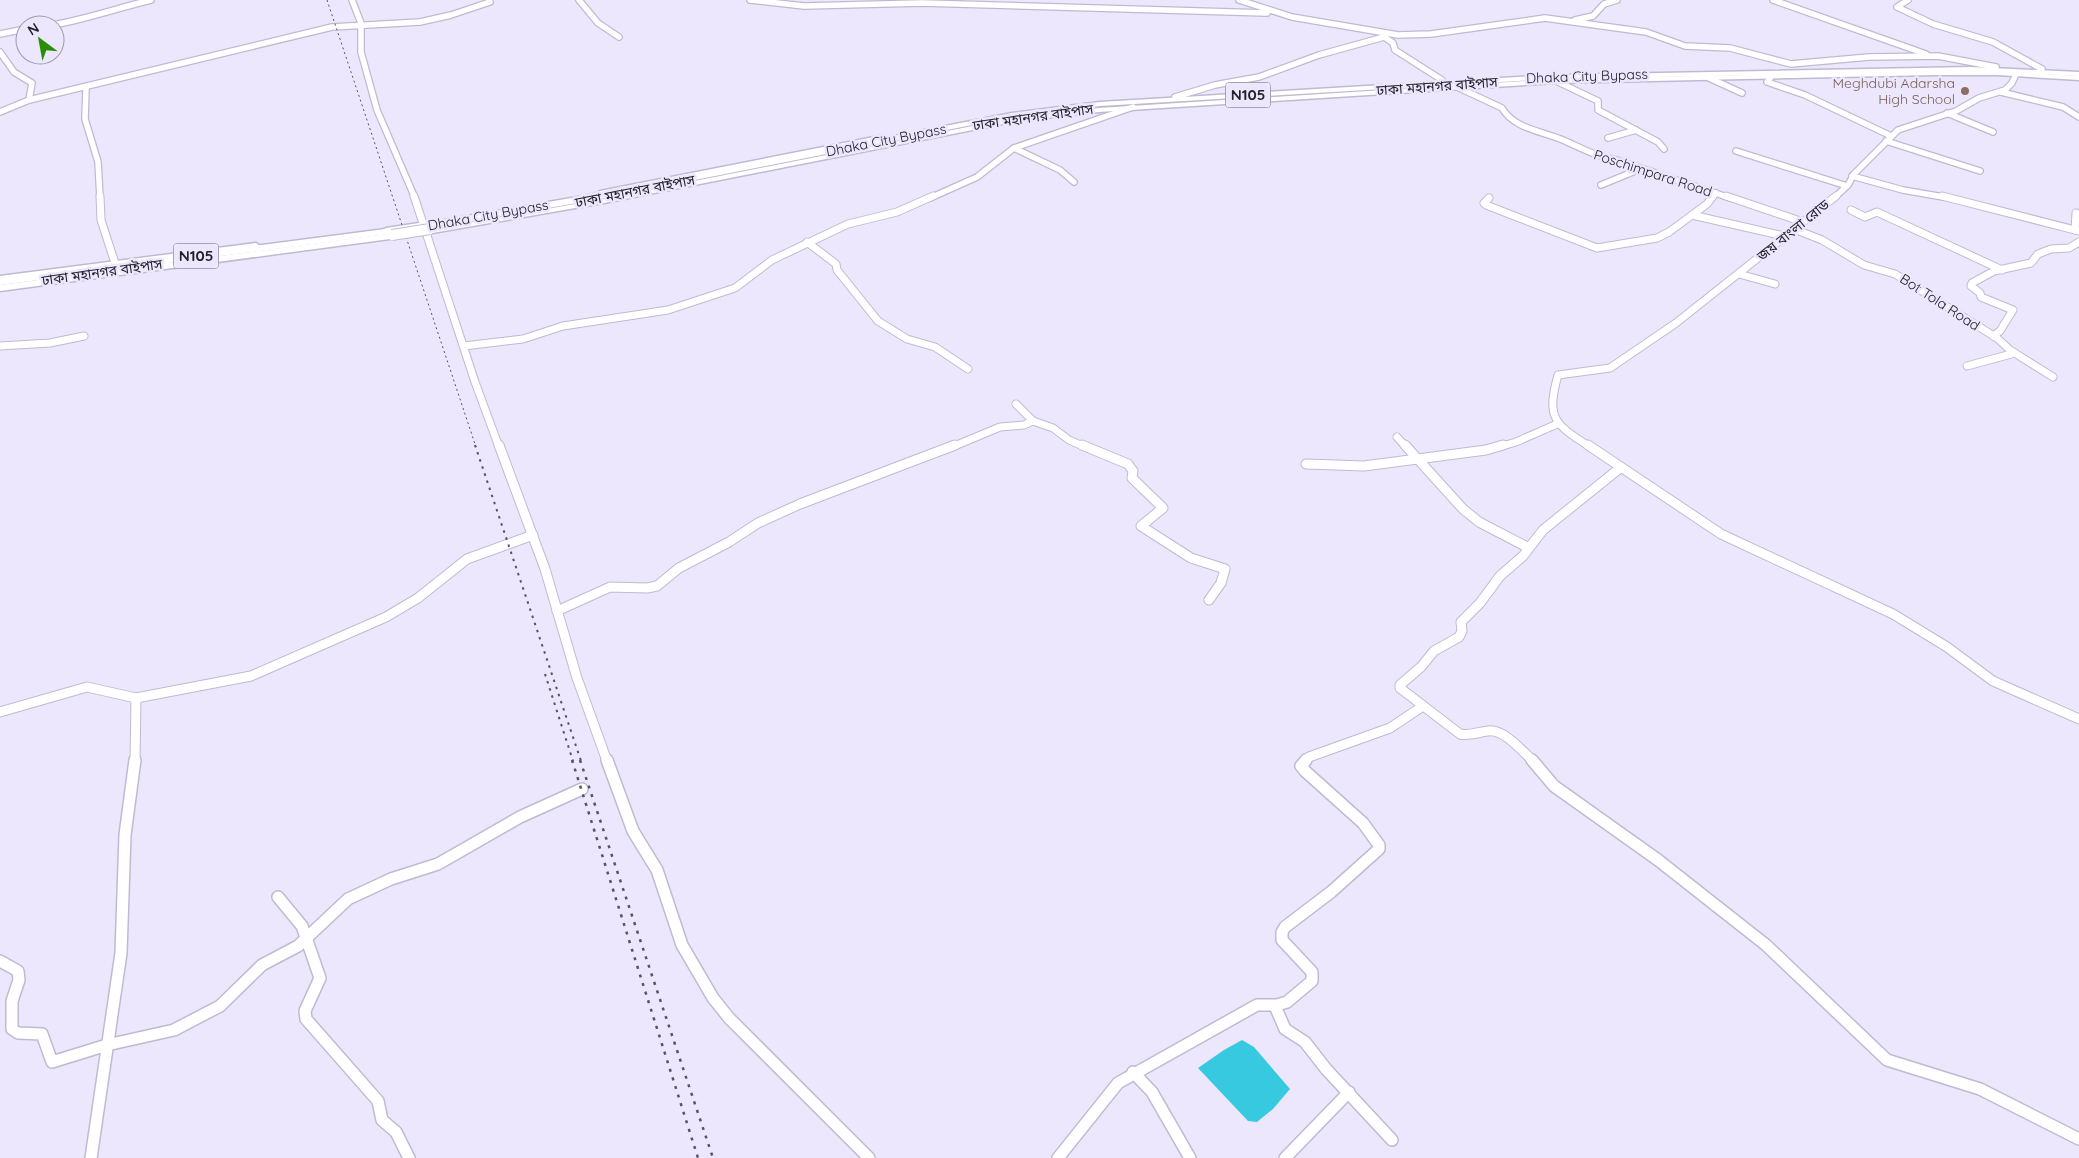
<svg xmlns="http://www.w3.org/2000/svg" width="2079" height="1158" viewBox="0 0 2079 1158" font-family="Quicksand,'Noto Sans Bengali',sans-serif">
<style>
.water{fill:#37c9e0}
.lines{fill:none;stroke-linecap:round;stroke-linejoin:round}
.minor-far3-casing{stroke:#c0bad1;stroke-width:8}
.minor-far2-casing{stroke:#c0bad1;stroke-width:9}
.minor-far1-casing{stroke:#c0bad1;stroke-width:11}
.minor-casing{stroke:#c0bad1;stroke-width:14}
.major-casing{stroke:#c0bad1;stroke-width:3}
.highway-casing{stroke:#c0bad1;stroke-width:3}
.minor-far3{stroke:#fff;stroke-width:5.5}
.minor-far2{stroke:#fff;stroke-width:7}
.minor-far1{stroke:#fff;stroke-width:9}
.minor{stroke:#fff;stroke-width:11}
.major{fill:#fff;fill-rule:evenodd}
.highway{fill:#fff;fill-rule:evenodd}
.rail-far2{stroke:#575360;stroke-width:1;stroke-dasharray:2 3;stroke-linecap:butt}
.rail-far1{stroke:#575360;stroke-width:2;stroke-dasharray:2.5 5;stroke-linecap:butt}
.rail{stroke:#575360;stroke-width:2.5;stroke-dasharray:3 6;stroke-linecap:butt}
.highway-bridge-casing{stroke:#c0bad1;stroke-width:12;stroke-linecap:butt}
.highway-bridge{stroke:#fff;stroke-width:10}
.education-dot{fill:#8d6e63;stroke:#ede7fe;stroke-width:2}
.labels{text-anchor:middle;stroke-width:5;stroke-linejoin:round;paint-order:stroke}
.far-street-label{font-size:14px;fill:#24212a;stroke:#ede7fe}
.far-education-label{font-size:14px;fill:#785e54;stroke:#ede7fe;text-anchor:end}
.shield{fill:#ede7fe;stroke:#605c6a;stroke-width:1}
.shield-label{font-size:15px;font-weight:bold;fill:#24212a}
</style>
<rect width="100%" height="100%" fill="#ede7fe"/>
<path class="water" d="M1242,1040L1254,1047L1290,1089L1273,1109L1257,1122L1248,1121L1198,1068L1224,1050Z"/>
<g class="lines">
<g class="minor-far3-casing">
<g id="minor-far3">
<path d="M352,0L361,23V52L377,110L415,198"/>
<path d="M579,0L598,23L619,37"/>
<path d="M750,0L804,6L922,3L1267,13"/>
<path d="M1239,0L1292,17L1398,35L1431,34L1545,18L1646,32L1685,46L1730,48L1791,64L1869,57L1938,56L1996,67"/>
<path d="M1773,0L1926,54"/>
<path d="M1908,0L1897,7L1933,24L1993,42L2042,69"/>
<path d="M1575,20L1593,16L1604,4L1617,0"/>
<path d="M53,25C86,19 118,8 151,0"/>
<path d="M0,34L25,29"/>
<path d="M1385,34L1383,36L1393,43L1395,50L1442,80"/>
<path d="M0,52L14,72L32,83L29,100"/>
<path d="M1771,77L1767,82L1805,95L1891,136"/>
<path d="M1709,78L1742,93"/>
<path d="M1556,81L1598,101V110L1658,142L1664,149"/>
<path d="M1455,86L1502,108C1514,129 1542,131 1563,140C1581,148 1597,157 1617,160L1730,198"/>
<path d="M86,88L85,119L98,162L100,198"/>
<path d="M2001,92L2063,107L2079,117"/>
<path d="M1175,97L1215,85L1259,77L1319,55L1384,37"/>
<path d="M0,112L29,100L332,27L420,22L451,15L490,2"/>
<path d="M1947,113L1993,132"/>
<path d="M1608,138L1636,130"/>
<path d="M1886,141L1980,171"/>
<path d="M1014,148L1060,170L1074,182"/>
<path d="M1736,151L1847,186"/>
<path d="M1852,176L1903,190L1949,198"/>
<path d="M1601,185L1640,169"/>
<path d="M930,198L977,177L1014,148L1133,107"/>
<path d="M1712,198L1716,193"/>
<path d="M1834,198L1848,185L1854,174L1898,130L1956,111L1979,98L2005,90L2012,83L2016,74"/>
</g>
</g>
<g class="minor-far2-casing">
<g id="minor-far2">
<path d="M100,196L101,220L115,263"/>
<path d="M414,196L475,382L499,447"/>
<path d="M1726,196L1803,222"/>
<path d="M1942,196L2079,231"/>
<path d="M1489,198L1484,203L1486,205L1597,248L1657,238L1669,232L1707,204L1713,196"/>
<path d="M1851,210L1865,217L1877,212L2002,270"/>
<path d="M1692,215L1784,236"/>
<path d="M1794,229L1822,240L1864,265L1895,274L1997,338L2010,350L2053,377"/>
<path d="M2075,230L2076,213"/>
<path d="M807,242L836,264L837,270L878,321L907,339L935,347L968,369"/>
<path d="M1739,274L1775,284"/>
<path d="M1993,336L2000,331L2013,310L1981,297L1980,293L1971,286L1972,283L1994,271L2031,263L2038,254L2051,249L2069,248L2079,242"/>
<path d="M0,346L50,343L84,336"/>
<path d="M464,346L523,339L563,326L668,310L735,288L772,260L848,224L897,212L933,196"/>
<path d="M1967,366L2015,353"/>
<path d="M1016,404L1033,421L1053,428L1069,440L1085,447"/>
<path d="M1397,437L1406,447"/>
<path d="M952,447L1000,427L1024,425L1033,421"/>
<path d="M1499,447L1516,442L1557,424"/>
<path d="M1590,447C1554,424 1546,418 1558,375L1610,368L1676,323L1836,196"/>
</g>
</g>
<g class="minor-far1-casing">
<g id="minor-far1">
<path d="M499,445L545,569L577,678L607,761"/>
<path d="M1082,445L1128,464L1133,471L1132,478L1163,508L1141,526L1191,558L1225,569L1221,583L1209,600"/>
<path d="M1405,445L1463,509L1479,522L1529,548"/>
<path d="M1588,445L1721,534L1893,614L1947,647L1993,681L2079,719"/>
<path d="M1306,464L1364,466L1486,450L1503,445"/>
<path d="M557,611L610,587L647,588L657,586L679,568L729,542L758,523L800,504L955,445"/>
<path d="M0,712L87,687L136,698L251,676L386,617L418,598L467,559L533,535"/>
<path d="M135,761L136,698"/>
<path d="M1305,761L1309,757L1390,728L1423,706"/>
<path d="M1533,761C1522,751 1503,728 1488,731C1478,732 1470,736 1460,734L1400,688V685L1421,667L1434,651L1459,637L1462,631L1461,622L1480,603L1500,576L1523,556L1543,530L1620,468"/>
</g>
</g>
<g class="minor-casing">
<g id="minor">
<path d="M607,760L633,831L657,870L682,945L713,998L729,1018L869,1158"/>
<path d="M1532,760L1554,786L1658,860L1766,945L1887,1060L1980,1089L2079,1139"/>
<path d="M278,897L302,926L320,978L305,1011L306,1019L378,1101L382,1120L396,1132L409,1158"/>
<path d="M0,961L18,971L19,980L12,1001V1029L18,1033L42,1034L52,1062L107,1045L174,1030L220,1006L262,965L298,946L348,899L391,879L438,864L520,817L582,789"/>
<path d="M1275,1006L1285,1029L1305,1042L1326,1069L1392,1140"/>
<path d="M1133,1072L1152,1092L1190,1158"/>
<path d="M91,1158L121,953L125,835L135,760"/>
<path d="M1058,1158L1118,1083L1257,1005H1277L1287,1002L1312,981V972L1282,940V932L1285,927L1331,892L1379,849V845L1363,823L1305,771L1301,766L1306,760"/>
<path d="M1285,1158L1349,1092"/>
</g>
</g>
<g class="major-casing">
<g id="major">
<path d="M1936,71H1997L2079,76V80L1997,75H1936L1556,83L1099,112L1018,121L604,203L421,235L417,233L421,231L604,199L1018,117L1099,108L1556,79Z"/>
<path d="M879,136L883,138L882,140L600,195L596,193L600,191Z"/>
<path d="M432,221L436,223L435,225L386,232L382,230L386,228Z"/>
<path d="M402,232L406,235L405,237L0,291V285Z"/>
<path d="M256,243L260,246L259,248L0,282V276Z"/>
</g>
</g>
<g class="highway-casing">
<g id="highway">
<path d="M1970,67L2079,72V76L1970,71L1552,79L1100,106L1012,117L594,200L427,229L422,226L427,223L594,194L1012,113L1100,102L1552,75Z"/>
<path d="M393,228L396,229V233L0,285V279Z"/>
</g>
</g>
<use href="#minor-far3" class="minor-far3"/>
<use href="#minor-far2" class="minor-far2"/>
<use href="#minor-far1" class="minor-far1"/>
<use href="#minor" class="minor"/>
<use href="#major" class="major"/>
<use href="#highway" class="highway"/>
<path class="rail-far2" d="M327,0L476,447"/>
<g class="rail-far1">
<path d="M475,445L581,761"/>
<path d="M545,674L573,761"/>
</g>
<g class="rail">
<path d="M572,760L698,1158"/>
<path d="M580,760L713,1158"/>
</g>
<g class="highway-bridge-casing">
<path id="highway-bridge" d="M392,235L430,229"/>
</g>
<use href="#highway-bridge" class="highway-bridge"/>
</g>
<circle class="education-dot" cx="1965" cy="91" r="5"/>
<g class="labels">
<g class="far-street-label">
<text transform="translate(1587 76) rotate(-2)" y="5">Dhaka City Bypass</text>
<text transform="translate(1437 86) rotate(-4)" y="5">ঢাকা মহানগর বাইপাস</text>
<text transform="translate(1033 117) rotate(-8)" y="5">ঢাকা মহানগর বাইপাস</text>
<text transform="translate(886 140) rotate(-11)" y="5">Dhaka City Bypass</text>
<text transform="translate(1653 173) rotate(18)" y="5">Poschimpara Road</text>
<text transform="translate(635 191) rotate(-11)" y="5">ঢাকা মহানগর বাইপাস</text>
<text transform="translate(488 215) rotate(-10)" y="5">Dhaka City Bypass</text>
<text transform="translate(1793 230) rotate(-39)" y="5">জয় বাংলা রোড</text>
<text transform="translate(102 272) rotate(-8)" y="5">ঢাকা মহানগর বাইপাস</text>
<text transform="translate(1940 302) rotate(33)" y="5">Bot Tola Road</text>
</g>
<g class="far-education-label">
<text x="1955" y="88">Meghdubi Adarsha<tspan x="1955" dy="16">High School</tspan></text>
</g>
<g class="shield">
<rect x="1225.5" y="82.5" width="45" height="25" rx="4"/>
<rect x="173.5" y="243.5" width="45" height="25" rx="4"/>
</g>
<g class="shield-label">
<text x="1248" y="100">N105</text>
<text x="196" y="261">N105</text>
</g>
</g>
<g transform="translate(40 40) rotate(328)"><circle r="24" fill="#ede7fe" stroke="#9d98a9"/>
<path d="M0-4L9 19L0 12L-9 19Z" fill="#288d07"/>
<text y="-8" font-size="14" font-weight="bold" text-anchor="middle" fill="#24212a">N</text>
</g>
</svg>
